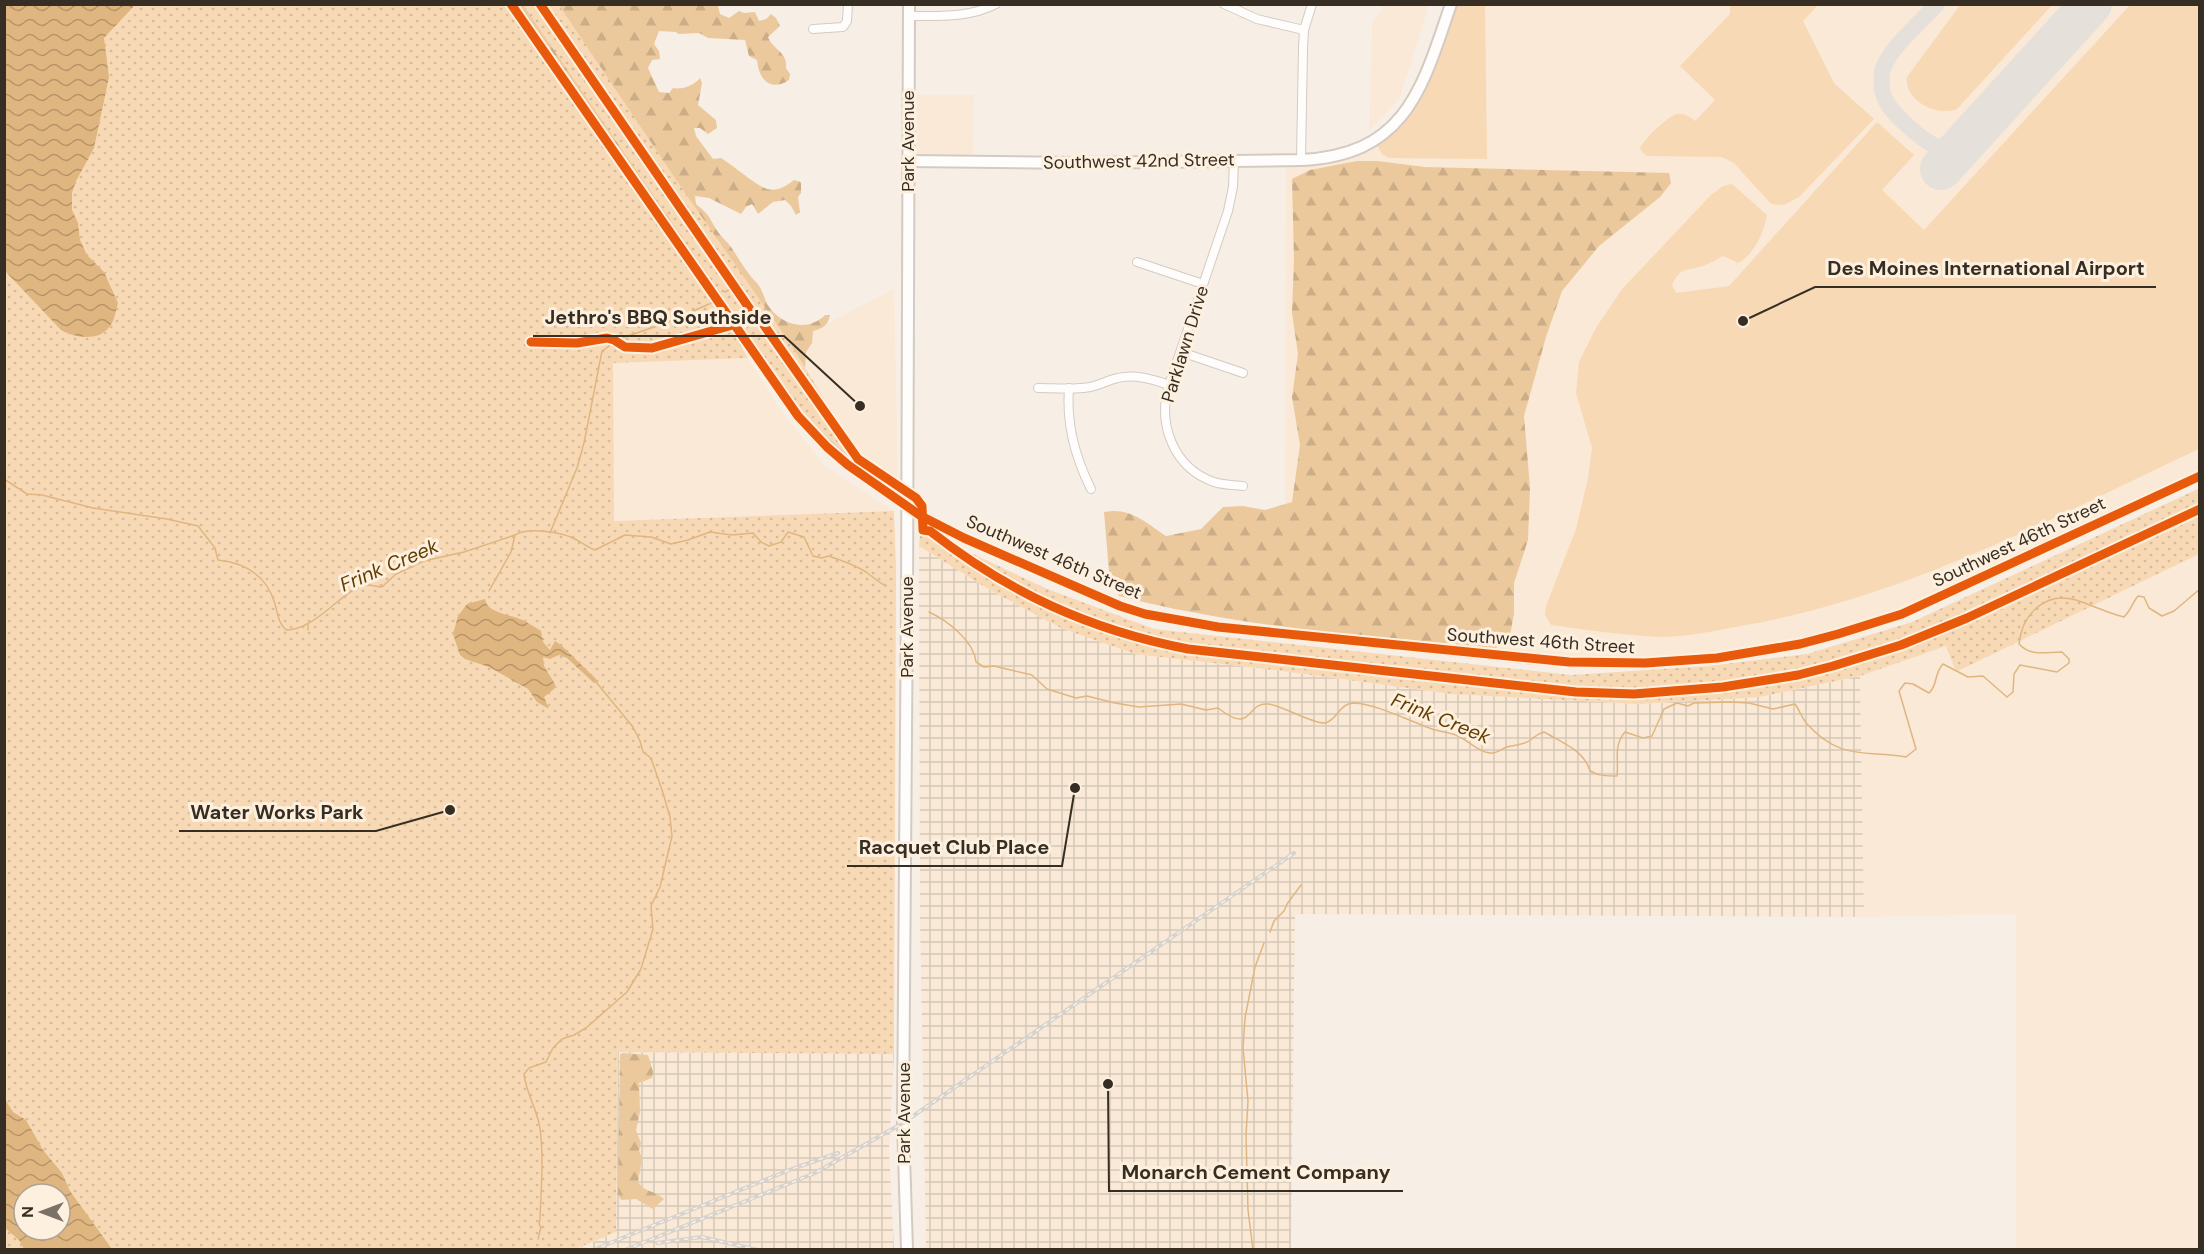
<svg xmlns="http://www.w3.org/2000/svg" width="2204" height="1254" viewBox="0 0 2204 1254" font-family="'DM Sans',sans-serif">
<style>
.built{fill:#f9e9d6}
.industrial{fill:url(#industrial-grid)}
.grass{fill:#f8d9b5}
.forest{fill:url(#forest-firs)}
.park{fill:url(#park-dots);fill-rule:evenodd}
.water{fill:url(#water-waves);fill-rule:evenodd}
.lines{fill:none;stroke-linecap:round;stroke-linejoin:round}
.stream{stroke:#e0b680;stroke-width:1.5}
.taxiway{stroke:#e6e0da;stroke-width:16}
.runway{stroke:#e6e0da;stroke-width:42}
.minor-casing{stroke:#d3cbc2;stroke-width:10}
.tertiary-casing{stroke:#d3cbc2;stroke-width:12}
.secondary-casing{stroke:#d3cbc2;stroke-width:14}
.minor{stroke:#fefdfb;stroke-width:8}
.tertiary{stroke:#fefdfb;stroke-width:9}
.secondary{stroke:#fefdfb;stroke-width:10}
.rail-casing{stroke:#d5d2cf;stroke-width:4}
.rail{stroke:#fef0df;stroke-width:1.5;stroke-dasharray:4.5;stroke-linecap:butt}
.cycleway-casing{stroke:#fef0df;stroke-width:13}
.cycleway{stroke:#e8590c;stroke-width:9}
.labels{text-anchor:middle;stroke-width:6;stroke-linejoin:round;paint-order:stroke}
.street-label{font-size:18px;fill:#372e23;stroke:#fef0df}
.water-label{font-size:20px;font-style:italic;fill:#623d00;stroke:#fef0df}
.leader{fill:none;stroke:#372e23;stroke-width:2}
.callout-dot{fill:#372e23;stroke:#fef0df;stroke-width:2}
.callout-label{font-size:20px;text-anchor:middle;font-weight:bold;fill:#372e23;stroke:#fef0df;stroke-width:6;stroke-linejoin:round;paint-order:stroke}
</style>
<defs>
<pattern id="industrial-grid" width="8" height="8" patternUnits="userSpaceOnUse" patternTransform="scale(1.5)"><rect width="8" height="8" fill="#f9e9d6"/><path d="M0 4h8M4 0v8" fill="none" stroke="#d6c8b7"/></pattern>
<pattern id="forest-firs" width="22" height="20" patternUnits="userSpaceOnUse" patternTransform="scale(1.5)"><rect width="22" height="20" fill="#ecc99d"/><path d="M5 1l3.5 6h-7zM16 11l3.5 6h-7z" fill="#cbad87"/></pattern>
<pattern id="park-dots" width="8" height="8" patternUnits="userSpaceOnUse" patternTransform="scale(1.5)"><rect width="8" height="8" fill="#f8d9b5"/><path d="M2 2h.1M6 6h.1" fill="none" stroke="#d5bb9b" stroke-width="1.8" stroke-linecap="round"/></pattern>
<pattern id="water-waves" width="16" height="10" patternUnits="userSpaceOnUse" patternTransform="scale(1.5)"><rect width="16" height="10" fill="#e0b680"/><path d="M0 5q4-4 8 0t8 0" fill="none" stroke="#b69468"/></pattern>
</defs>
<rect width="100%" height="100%" fill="#f7efe6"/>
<g class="built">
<path d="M1384,4L1429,5L1400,97L1369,131L1372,24Z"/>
<path d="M1451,5H2199V474L1902,614L1754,653L1608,664L1285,635L1286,160L1352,151L1404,113Z"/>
<path d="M908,95H974L973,162L908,161Z"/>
<path d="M894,289L898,475L893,479L859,456L790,343Z"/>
<path d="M748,358L783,413L824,465L894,511L614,521L613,362Z"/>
<path d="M2199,554V1249H2016V914L1864,917L1860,676L1946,646L1956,672Z"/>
</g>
<g class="industrial">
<path d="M919,546L990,590L1061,628L1135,654L1275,670L1452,694L1638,704L1759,697L1860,676L1864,917L1295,914L1291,1249H926L920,914Z"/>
<path d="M618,1052L894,1054L889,1149L894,1249L576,1250L616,1232Z"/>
</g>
<g class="grass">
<path d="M1451,5H1485L1487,159L1389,158L1382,154L1374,139L1404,113Z"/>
<path d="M1730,5H1818L1803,21L1834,83L1874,119L1799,197L1784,205L1771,204L1734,163L1722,157L1647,156L1643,153L1640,148C1644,139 1668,116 1677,114C1684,113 1690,117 1695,121L1715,100L1680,66L1730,14Z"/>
<path d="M1960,5H2052L1957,109C1937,117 1904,101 1907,77Z"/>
<path d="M2130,5H2199V449C2052,518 1902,599 1740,626C1714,631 1686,637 1659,637C1624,635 1586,630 1551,625L1545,615L1546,606L1576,529L1588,478L1592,448L1576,393L1579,362L1597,326L1623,288L1711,195L1723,186L1732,184L1767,215C1764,232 1754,255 1738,263L1723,256C1717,259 1711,263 1705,265C1688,272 1681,265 1672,285L1676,293L1729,286L1877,122L1914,155L1882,190L1924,230Z"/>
</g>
<g class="forest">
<path d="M518,5H709L718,6L720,14L729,18L739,11L744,13L755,12L759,21L766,19L771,14L776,18L780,26L768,37C773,50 788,52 786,68L790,74L789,80C770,92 759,80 757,60L749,56L745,40L708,38L699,33L678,34L676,32L659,31L654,44L659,51L660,59L652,60L648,68L659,92L669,93L673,88C683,90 694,85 700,78L702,83L698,105L716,120L717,128L708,134L700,128H694L696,136L713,159L721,158C733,165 755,185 767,189C776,192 787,186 794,180L801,182V193L798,197L800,212L796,215L791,206L785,200L773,202L758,214L752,204L746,207L741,214L709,198L695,196L696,204C711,216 709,218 718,232C723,239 729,243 733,250C741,262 747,273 757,283C762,289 764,297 767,304C780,325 807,333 825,315H830C828,326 823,328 813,331L812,343L806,352L805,369L743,318L735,320L654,204L646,186L613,147L571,79L554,58Z"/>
<path d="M1357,161H1377L1425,167L1669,173L1671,183L1660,197L1599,246L1562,291L1546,337L1524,416L1530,488L1528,540L1514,583V614L1510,635L1496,648C1370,636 1242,628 1119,596L1110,584L1104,512C1130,507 1145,522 1166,536L1201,529L1223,507L1243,506L1265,510L1292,502L1300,445L1292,397L1298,354L1292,313L1294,259L1292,179L1310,170Z"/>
<path d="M622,1053L648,1055L653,1072L652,1078L639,1083L640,1112L636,1130L641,1143L639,1151L642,1158L638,1182C644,1192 656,1191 664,1199L653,1209L636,1199L621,1200L618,1194L620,1055Z"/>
</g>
<g class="park">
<path d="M5,5H507L726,319L748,358L613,363L614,521L894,511L896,568L894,1054L618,1052L616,1232L576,1249L5,1250ZM24,1194H60V1230H24Z"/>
<path d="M523,5H559L683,190L790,343L859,456L893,479L886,483L849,459L803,414Z"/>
<path d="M2200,488L2199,554L1956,672L1946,646L1860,676L1759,697L1638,704L1452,694L1275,670L1135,654L1061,628L990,590L919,546L920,534L929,533L1045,588L1154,629L1571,675L1708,666L1807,654L1912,622Z"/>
</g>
<g class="water">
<path d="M5,4L135,5L104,38L109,77L94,148L76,181L72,193V210L78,223L80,240L87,255L104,272L118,303C116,309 115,320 110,326C99,342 75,338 61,330L5,271Z"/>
<path d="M485,599C487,613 509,614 520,619C528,622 534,627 541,631L543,642L550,650L555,641L561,645L597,680L596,682L594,683L567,658L559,655L550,659L543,657L544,666L555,684L554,689L544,697L549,709L537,702L528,689L489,667L465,659L460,655L453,634L458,616L467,604Z"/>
<path d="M5,1099L13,1112L26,1120L43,1150L62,1173L70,1191L112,1249H24L19,1240L5,1228ZM24,1194H60V1230H24Z"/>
</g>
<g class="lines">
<g class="stream">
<path d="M725,292L734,287"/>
<path d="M4,479L27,494L42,495L93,508L167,519L198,526L215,548L218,560C246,563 267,576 275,604C278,615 278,622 286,630C318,630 345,585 368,585C372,585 378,587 382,587L396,574L424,561L464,552L515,535C527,527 560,532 573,538C581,542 587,547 595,550L625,535L651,537L671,544L688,540L710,532L732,535L753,533L761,542L769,546L781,542L788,532L804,537L813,556L822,558L828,556C841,560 855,565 866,572C873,577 878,582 886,586"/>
<path d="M550,533L577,468L584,443L602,351L619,339L663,324L709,304"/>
<path d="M489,591L511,552L515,535"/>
<path d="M929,612C948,621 974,641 976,662L984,667L994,666L1032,675L1047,689L1076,698L1087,696L1115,703L1139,707L1181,704L1206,710L1218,708C1254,736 1245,702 1268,704C1281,705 1313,724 1325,723C1337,721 1339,703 1354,703C1377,704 1409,721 1432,729C1441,732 1450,732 1458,736C1469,741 1478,752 1490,753C1496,754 1501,749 1507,747C1514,745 1523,745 1529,741C1535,737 1536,734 1544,732C1561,742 1584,750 1590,771C1599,776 1607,776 1617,776C1619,759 1613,746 1625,732L1643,738L1652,736L1664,709L1677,703L1688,706L1694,703L1730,702L1749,703L1773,709L1795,704C1800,711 1802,718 1807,724C1841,761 1864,750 1906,757L1916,749L1899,691L1905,683L1913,684L1929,693C1938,685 1934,673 1943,664L1968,677L1983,676L2007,697L2013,692L2014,674L2020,665L2057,672L2069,663V659L2062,652C2046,652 2031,657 2019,644C2022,615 2044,591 2076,600C2092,605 2107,613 2124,617C2131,610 2132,603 2138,596L2144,597L2149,608L2162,616L2174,611L2200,589"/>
<path d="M308,630V624"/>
<path d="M1270,932L1274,921L1284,911L1287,904L1301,885"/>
<path d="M538,1239L541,1227L539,1224L540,1219C541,1189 544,1158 540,1128C537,1109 526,1093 524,1074L529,1068L546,1062L553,1048L562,1039L574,1035L586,1028L627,992L641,969L653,929L651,906L660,887L672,836L670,817L663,793L651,758L643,752L640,741L633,727L596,682"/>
<path d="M1253,1250L1248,1210L1246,1135L1248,1101L1243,1048L1245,1018L1255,967L1264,943"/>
</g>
<path class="taxiway" d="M1937,4C1921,22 1887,50 1882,72C1881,81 1881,91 1885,99C1891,113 1929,148 1943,148C1955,149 1963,142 1972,135"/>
<path class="runway" d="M1941,169L2091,4"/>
<g class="minor-casing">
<g id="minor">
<path d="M1224,4L1257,19L1304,30"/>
<path d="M909,16C939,16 969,18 996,4"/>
<path d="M813,29L843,27L847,21L848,4"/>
<path d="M1234,160L1233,187L1228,211L1169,385C1157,425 1174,468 1214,482C1223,485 1233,485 1243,486"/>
<path d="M1301,160L1303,48L1304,30L1312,4"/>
<path d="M1137,262L1203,284"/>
<path d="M1181,352L1243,373"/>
<path d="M1038,388C1055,388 1074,390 1090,387C1100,385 1108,380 1118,378C1135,374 1152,379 1169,385"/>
<path d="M1069,388C1066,424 1075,457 1091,489"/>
<path d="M907,506L964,538L1095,596L1145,614L1218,627L1533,660L1608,664L1645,663L1717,658L1754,653L1838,634L1902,614L2200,476"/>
</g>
</g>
<g class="tertiary-casing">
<path id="tertiary" d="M511,4L798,416C830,452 867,479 907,506"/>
</g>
<g class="secondary-casing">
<g id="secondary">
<path d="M908,161L1076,163L1301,160C1406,155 1422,89 1451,4"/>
<path d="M907,1250L903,1123L907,603L909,4"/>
</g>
</g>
<use href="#minor" class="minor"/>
<use href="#tertiary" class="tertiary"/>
<use href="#secondary" class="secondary"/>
<g class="rail-casing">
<g id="rail">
<path d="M657,1243L702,1237L758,1250"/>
<path d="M593,1250L792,1169L838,1153"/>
<path d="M625,1250L815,1173L903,1123L1294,853"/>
</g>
</g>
<use href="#rail" class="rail"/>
<g class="cycleway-casing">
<g id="cycleway">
<path d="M511,4L798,416L827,447L848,465L921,516L964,538L1120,606L1145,614L1218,627L1569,662L1645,663L1717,658L1800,644L1838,634L1902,614L2200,476"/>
<path d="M540,4L756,318L761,321L858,459L916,498L922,506L923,530L930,531C1009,593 1090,630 1188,649L1576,692L1634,694L1723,687L1798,675L1833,666L1901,645L1967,618L2200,509"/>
<path d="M531,342L577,343L607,338L614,340L625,347L652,348L743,322"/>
</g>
</g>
<use href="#cycleway" class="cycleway"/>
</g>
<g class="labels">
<g class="street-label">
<text transform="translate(908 141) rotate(-90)" y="6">Park Avenue</text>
<text transform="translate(1139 161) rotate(-1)" y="6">Southwest 42nd Street</text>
<text transform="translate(1185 344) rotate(-73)" y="6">Parklawn Drive</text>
<text transform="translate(2019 542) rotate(-25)" y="6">Southwest 46th Street</text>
<text transform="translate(1054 557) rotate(23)" y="6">Southwest 46th Street</text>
<text transform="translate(907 627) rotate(-90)" y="6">Park Avenue</text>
<text transform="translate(1541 641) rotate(4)" y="6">Southwest 46th Street</text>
<text transform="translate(904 1113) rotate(-90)" y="6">Park Avenue</text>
</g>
<g class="water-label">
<text transform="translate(389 565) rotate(-23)" y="7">Frink Creek</text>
<text transform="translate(1441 718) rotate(22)" y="7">Frink Creek</text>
</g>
</g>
<path class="leader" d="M1743 321L1815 287H2156M860 406L784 336H533M450 810L376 831H179M1075 788L1062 866H847M1108 1084L1109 1191H1403"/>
<g class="callout-dot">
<circle cx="1743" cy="321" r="6"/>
<circle cx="860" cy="406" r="6"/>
<circle cx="450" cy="810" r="6"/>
<circle cx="1075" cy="788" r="6"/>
<circle cx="1108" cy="1084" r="6"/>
</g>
<g class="callout-label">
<text x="1986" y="275">Des Moines International Airport</text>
<text x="658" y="324">Jethro's BBQ Southside</text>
<text x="277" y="819">Water Works Park</text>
<text x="954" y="854">Racquet Club Place</text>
<text x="1256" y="1179">Monarch Cement Company</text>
</g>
<rect width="2204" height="1254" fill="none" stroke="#372e23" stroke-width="12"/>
<g transform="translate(42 1212) rotate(270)"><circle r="28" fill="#fef0df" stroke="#aea294" stroke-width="1.5"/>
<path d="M0-4.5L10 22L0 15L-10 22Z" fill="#7a7267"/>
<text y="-9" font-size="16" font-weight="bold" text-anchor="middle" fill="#372e23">N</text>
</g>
</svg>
